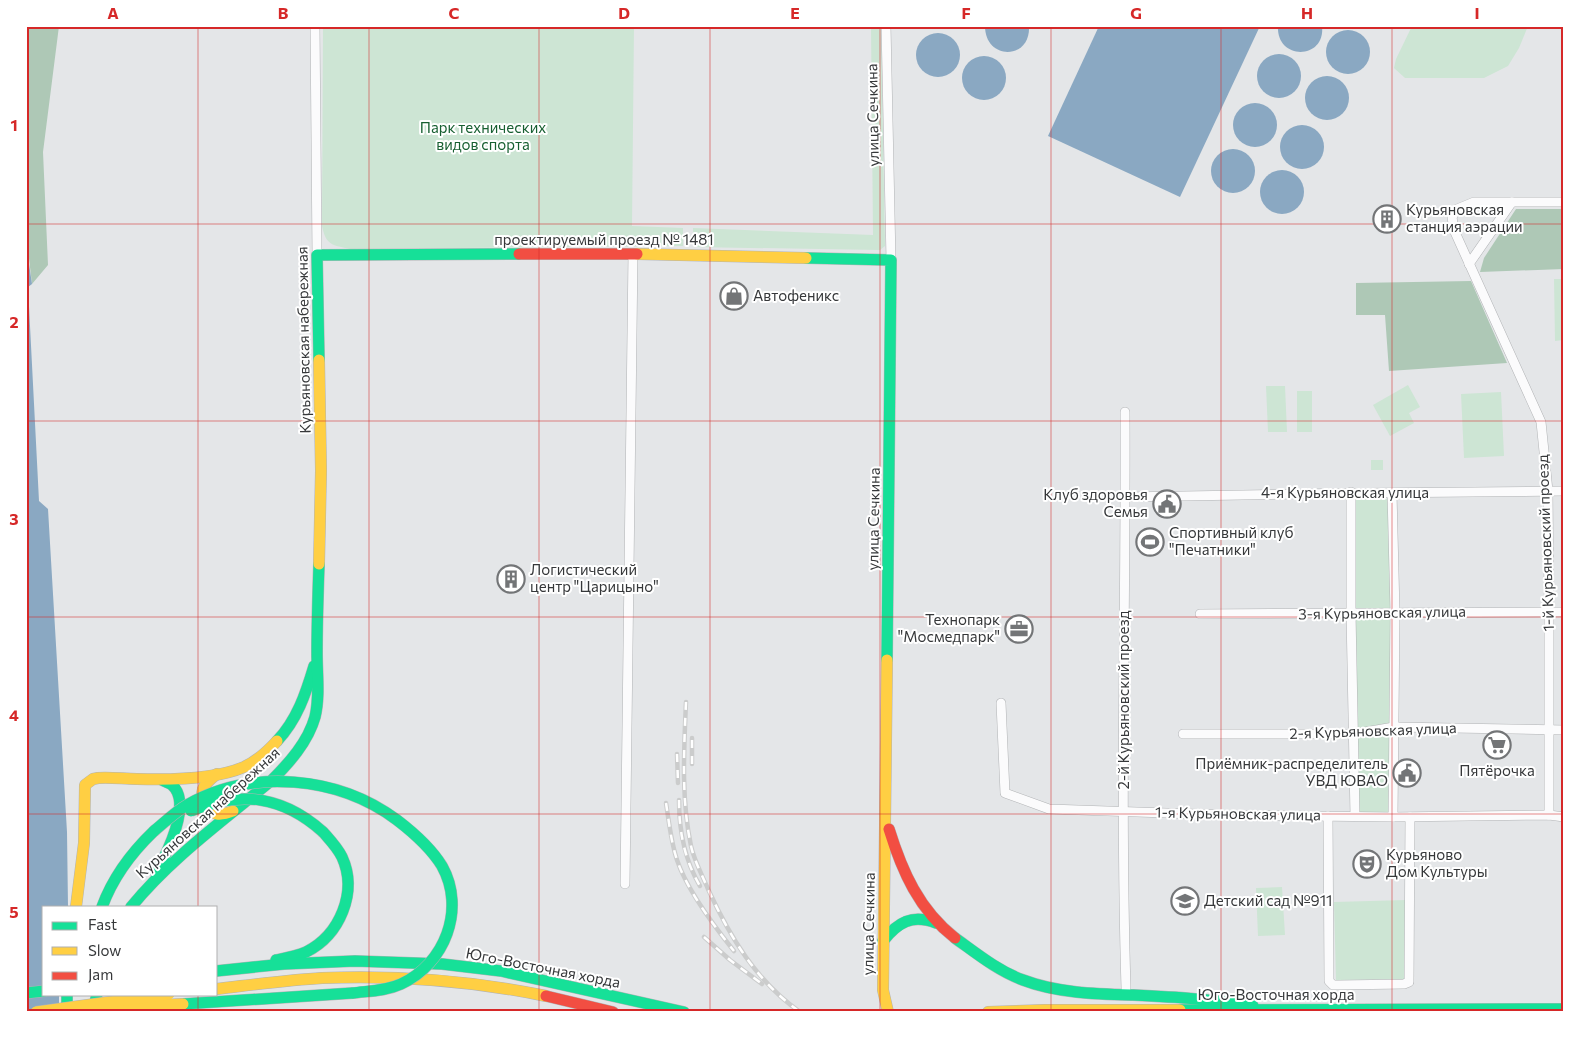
<svg xmlns="http://www.w3.org/2000/svg" width="1590" height="1038" viewBox="0 0 1590 1038" font-family="Commissioner,sans-serif">
<style>
.green{fill:#cde5d4}
.forest{fill:#aec8b6}
.water{fill:#8aa8c2}
.lines{fill:none;stroke-linecap:round;stroke-linejoin:round}
.street-casing{stroke:#b1b3b5;stroke-width:10}
.fast-casing{stroke:#b1b3b5;stroke-width:12}
.slow-casing{stroke:#b1b3b5;stroke-width:12}
.jam-casing{stroke:#b1b3b5;stroke-width:12}
.street{stroke:#fbfbfc;stroke-width:9}
.fast{stroke:#16e098;stroke-width:11}
.slow{stroke:#ffcf43;stroke-width:11}
.jam{stroke:#f24e42;stroke-width:11}
.rail-casing{stroke:#cbcccc;stroke-width:4.5}
.rail{stroke:#fff;stroke-width:2.5;stroke-dasharray:8;stroke-linecap:butt}
.fast-bridge-casing{stroke:#b1b3b5;stroke-width:12;stroke-linecap:butt}
.slow-bridge-casing{stroke:#b1b3b5;stroke-width:12;stroke-linecap:butt}
.fast-bridge{stroke:#16e098;stroke-width:11}
.slow-bridge{stroke:#ffcf43;stroke-width:11}
.grid{fill:none;stroke:#d62828;stroke-width:1;stroke-opacity:0.55}
.labels{text-anchor:middle;stroke-width:4;stroke-linejoin:round;paint-order:stroke}
.street-label{font-size:15px;fill:#36383a;stroke:#fff}
.park-label{font-size:15px;fill:#175f31;stroke:#fff}
.poi-label{font-size:15px;fill:#36383a;stroke:#fff;text-anchor:start}
.neatline{fill:none;stroke:#d62828;stroke-width:2}
.grid-label{font-size:16px;text-anchor:middle;font-weight:bold;fill:#d62828}
</style>
<rect width="100%" height="100%" fill="#e4e6e8"/>
<g class="green">
<path d="M323,26H634L632,226L683,228V246L350,249C333,245 326,246 322,226Z"/>
<path d="M871,26H881L885,246L880,250L693,247V228L873,235Z"/>
<path d="M1412,26H1528L1519,48L1508,66L1484,78H1405L1394,68L1396,59Z"/>
<path d="M1554,279H1564V340L1555,341Z"/>
<path d="M1408,385L1420,407L1409,413L1414,423L1390,436L1373,405Z"/>
<path d="M1266,386H1285L1287,432H1268Z"/>
<rect x="1297" y="391" width="15" height="41"/>
<path d="M1501,392L1504,456L1464,458L1461,394Z"/>
<rect x="1371" y="460" width="12" height="10"/>
<path d="M1354,498L1389,499L1392,608L1355,609Z"/>
<path d="M1392,615L1390,723L1357,730L1354,617Z"/>
<path d="M1391,731L1389,814H1359L1357,737Z"/>
<path d="M1282,887L1285,935L1258,936L1256,888Z"/>
<path d="M1406,900L1407,979L1336,980L1334,902Z"/>
</g>
<g class="forest">
<path d="M27,26H59L43,152L48,265L32,284L26,233Z"/>
<path d="M1516,209H1564V269L1480,272L1484,258Z"/>
<path d="M1471,281L1507,363L1389,371L1385,315H1356V283Z"/>
</g>
<g class="water">
<path d="M985,26H1029C1031,60 985,61 985,26Z"/>
<path d="M1099,26H1260L1180,197L1048,136Z"/>
<path d="M1278,26H1322C1326,60 1276,61 1278,26Z"/>
<circle cx="1348" cy="52" r="22"/>
<circle cx="938" cy="55" r="22"/>
<circle cx="1279" cy="76" r="22"/>
<circle cx="984" cy="78" r="22"/>
<circle cx="1327" cy="98" r="22"/>
<circle cx="1255" cy="125" r="22"/>
<circle cx="1302" cy="147" r="22"/>
<circle cx="1233" cy="171" r="22"/>
<circle cx="1282" cy="192" r="22"/>
<path d="M26,244L32,284L28,287L39,501L48,509L67,832L68,907H44V994H59V1012H26Z"/>
</g>
<g class="lines">
<g class="street-casing">
<g id="street">
<path d="M315,26L317,255"/>
<path d="M886,26L891,260"/>
<path d="M1469,264L1512,202"/>
<path d="M1125,412C1126,604 1120,796 1126,988"/>
<path d="M1351,492V614L1355,816"/>
<path d="M1392,493L1395,612L1393,817"/>
<path d="M1125,497C1271,494 1418,492 1564,491"/>
<path d="M1200,614L1564,612"/>
<path d="M1001,703L1005,793L1049,809L1225,815L1393,817L1549,815L1564,817"/>
<path d="M1183,734H1353L1394,727L1564,730"/>
<path d="M1549,815V611L1548,491L1541,422L1454,230L1452,217L1457,209L1474,202H1564"/>
<path d="M1328,816L1329,981L1333,985H1339L1404,984L1409,982L1410,817"/>
<path d="M625,884L633,254"/>
</g>
</g>
<g class="fast-casing">
<g id="fast">
<path d="M806,258L891,260L887,660"/>
<path d="M319,360L317,255L519,254"/>
<path d="M277,741C297,720 306,693 314,666"/>
<path d="M156,873C166,855 193,803 172,785C170,783 165,782 162,780"/>
<path d="M102,907C113,877 131,853 154,831"/>
<path d="M131,907C171,858 224,820 272,780C289,763 308,742 315,717C320,697 317,674 317,653C317,623 318,594 319,564"/>
<path d="M955,938C976,953 998,971 1023,980C1057,993 1096,994 1132,995C1172,997 1213,999 1253,1006"/>
<path d="M883,941C898,922 912,914 936,923"/>
<path d="M276,960C286,958 297,956 306,952C340,935 358,892 342,857C337,847 330,840 323,832"/>
<path d="M216,971L284,964L355,961L442,964L501,971L684,1012"/>
<path d="M26,993L44,991"/>
<path d="M67,994V1012"/>
<path d="M183,1004L353,993"/>
<path d="M1180,1010L1564,1009"/>
<path d="M93,1012L97,994"/>
</g>
</g>
<g class="slow-casing">
<g id="slow">
<path d="M637,254L806,258"/>
<path d="M319,360L321,471L319,564"/>
<path d="M887,660L883,990L888,1012"/>
<path d="M217,774C212,778 206,782 203,789C200,799 206,812 217,814C223,815 228,813 233,811"/>
<path d="M76,907L84,843L85,785L93,779L98,778C111,777 124,779 137,779C169,780 214,780 244,767C257,761 268,751 277,741"/>
<path d="M216,989C251,985 287,980 322,978C396,975 473,981 546,996"/>
<path d="M988,1012L1045,1010H1180"/>
</g>
</g>
<g class="jam-casing">
<g id="jam">
<path d="M519,254H637"/>
<path d="M889,829C902,871 919,910 955,938"/>
<path d="M546,996L613,1012"/>
</g>
</g>
<use href="#street" class="street"/>
<use href="#fast" class="fast"/>
<use href="#slow" class="slow"/>
<use href="#jam" class="jam"/>
<g class="rail-casing">
<g id="rail">
<path d="M686,702C684,749 681,799 691,846C694,860 702,875 708,889C730,937 756,981 800,1012"/>
<path d="M677,754L678,783"/>
<path d="M692,764V738"/>
<path d="M679,800C679,831 684,859 700,886"/>
<path d="M666,803C669,822 671,842 677,860C687,890 714,926 734,951"/>
<path d="M704,937L730,960L762,984"/>
</g>
</g>
<use href="#rail" class="rail"/>
<g class="fast-bridge-casing">
<g id="fast-bridge">
<path d="M191,811C240,790 283,796 323,832"/>
<path d="M154,831C165,822 175,812 187,805C252,768 338,776 397,820C414,833 431,848 442,866C466,909 445,964 401,984C386,991 369,991 353,993"/>
</g>
</g>
<g class="slow-bridge-casing">
<g id="slow-bridge">
<path d="M103,1008L183,1004"/>
<path d="M36,1012L169,994"/>
</g>
</g>
<use href="#fast-bridge" class="fast-bridge"/>
<use href="#slow-bridge" class="slow-bridge"/>
</g>
<path class="grid" d="M198,26V907M369,26V1012M539,26V1012M710,26V1012M880,26V1012M1051,26V1012M1221,26V1012M1392,26V1012M26,224H1564M26,421H1564M26,617H1564M26,814H1564M198,994V1012"/>
<defs>
<g id="building-ring" transform="scale(1.4375)"><circle r="9.5" fill="#fff" stroke="#737577" stroke-width="1.5"/><path d="M-4-6H4V6H1V3H-1V6H-4ZM-2.5-4.3h1.7v1.8h-1.7ZM.8-4.3h1.7v1.8H.8ZM-2.5-1h1.7V.8h-1.7ZM.8-1h1.7V.8H.8Z" fill="#737577"/></g>
<g id="shop-ring" transform="scale(1.4375)"><circle r="9.5" fill="#fff" stroke="#737577" stroke-width="1.5"/><path d="M-5-2.5h2.3a2.7 3.5 0 0 1 5.4 0H5L5.5 6h-11ZM-1.5-2.5h3a1.5 2.3 0 0 0-3 0Z" fill="#737577"/></g>
<g id="civic-ring" transform="scale(1.4375)"><circle r="9.5" fill="#fff" stroke="#737577" stroke-width="1.5"/><path d="M-.6-6.5H3V-4.5H.6V-3L4-1V1h2V6H-6V1h2V-1L-.6-3ZM-1.2 2.5V6h2.4V2.5Z" fill="#737577"/></g>
<g id="stadium-ring" transform="scale(1.4375)"><circle r="9.5" fill="#fff" stroke="#737577" stroke-width="1.5"/><path d="M0-5a6.5 5 0 1 0 0 10a6.5 5 0 1 0 0-10ZM-3.5-1.8h7v3.6h-7Z" fill="#737577"/></g>
<g id="office-ring" transform="scale(1.4375)"><circle r="9.5" fill="#fff" stroke="#737577" stroke-width="1.5"/><path d="M-6-3h4V-5.5h4V-3h4V5H-6ZM-1-4.5V-3h2v-1.5ZM-6 0V1H6V0Z" fill="#737577"/></g>
<g id="supermarket-ring" transform="scale(1.4375)"><circle r="9.5" fill="#fff" stroke="#737577" stroke-width="1.5"/><path d="M-6-5.5h2.5l.6 2H6L4.5 2H-2.5L-4.4-4H-6ZM-1.5 3.2a1.3 1.3 0 1 0 .1 0ZM3 3.2a1.3 1.3 0 1 0 .1 0Z" fill="#737577"/></g>
<g id="theatre-ring" transform="scale(1.4375)"><circle r="9.5" fill="#fff" stroke="#737577" stroke-width="1.5"/><path d="M-5-5.5Q0-4 5-5.5V0Q5 5 0 6Q-5 5-5 0ZM-3.3-2.5H-1v1.5H-3.3ZM1-2.5H3.3v1.5H1ZM-2.8 1Q0 5.5 2.8 1Z" fill="#737577"/></g>
<g id="school-ring" transform="scale(1.4375)"><circle r="9.5" fill="#fff" stroke="#737577" stroke-width="1.5"/><path d="M0-5L7-2L0 1L-7-2ZM-4 1L0 2.5L4 1V4Q0 6-4 4Z" fill="#737577"/></g>
</defs>
<g fill-rule="evenodd">
<use href="#building-ring" x="1387" y="219"/>
<use href="#shop-ring" x="734" y="296"/>
<use href="#civic-ring" x="1167" y="504"/>
<use href="#stadium-ring" x="1150" y="542"/>
<use href="#building-ring" x="511" y="579"/>
<use href="#office-ring" x="1019" y="629"/>
<use href="#supermarket-ring" x="1497" y="745"/>
<use href="#civic-ring" x="1407" y="773"/>
<use href="#theatre-ring" x="1367" y="864"/>
<use href="#school-ring" x="1185" y="901"/>
</g>
<g class="labels">
<g class="street-label">
<text transform="translate(873 115) rotate(-91)" y="5">улица Сечкина</text>
<text x="604" y="245">проектируемый проезд № 1481</text>
<text transform="translate(304 340) rotate(-91)" y="5">Курьяновская набережная</text>
<text x="1345" y="498">4-я Курьяновская улица</text>
<text transform="translate(874 519) rotate(-89)" y="5">улица Сечкина</text>
<text transform="translate(1546 543) rotate(-92)" y="5">1-й Курьяновский проезд</text>
<text transform="translate(1382 613) rotate(-1)" y="5">3-я Курьяновская улица</text>
<text transform="translate(1124 700) rotate(-90)" y="5">2-й Курьяновский проезд</text>
<text transform="translate(1373 731) rotate(-2)" y="5">2-я Курьяновская улица</text>
<text transform="translate(208 813) rotate(-42)" y="5">Курьяновская набережная</text>
<text transform="translate(1238 814) rotate(1)" y="5">1-я Курьяновская улица</text>
<text transform="translate(869 924) rotate(-89)" y="5">улица Сечкина</text>
<text transform="translate(543 968) rotate(11)" y="5">Юго-Восточная хорда</text>
<text x="1276" y="1000">Юго-Восточная хорда</text>
</g>
<g class="park-label">
<text x="483" y="133">Парк технических<tspan x="483" dy="17">видов спорта</tspan></text>
</g>
<g class="poi-label">
<text x="1406" y="215">Курьяновская<tspan x="1406" dy="17">станция аэрации</tspan></text>
<text x="753" y="301">Автофеникс</text>
<text x="1148" y="500" text-anchor="end">Клуб здоровья<tspan x="1148" dy="17">Семья</tspan></text>
<text x="1169" y="538">Спортивный клуб<tspan x="1169" dy="17">"Печатники"</tspan></text>
<text x="530" y="575">Логистический<tspan x="530" dy="17">центр "Царицыно"</tspan></text>
<text x="1000" y="625" text-anchor="end">Технопарк<tspan x="1000" dy="17">"Мосмедпарк"</tspan></text>
<text x="1388" y="769" text-anchor="end">Приёмник-распределитель<tspan x="1388" dy="17">УВД ЮВАО</tspan></text>
<text x="1497" y="776" text-anchor="middle">Пятёрочка</text>
<text x="1386" y="860">Курьяново<tspan x="1386" dy="17">Дом Культуры</tspan></text>
<text x="1204" y="906">Детский сад №911</text>
</g>
</g>
<rect width="1590" height="1038" fill="none" stroke="#ffffff" stroke-width="55"/>
<rect x="42" y="906" width="175" height="90" fill="#ffffff" stroke="#afafb0"/>
<rect x="52" y="922" width="25" height="8" fill="#16e098" stroke="#afafb0"/>
<text x="88" y="930" font-size="15" fill="#36383a">Fast</text>
<rect x="52" y="947" width="25" height="8" fill="#ffcf43" stroke="#afafb0"/>
<text x="88" y="956" font-size="15" fill="#36383a">Slow</text>
<rect x="52" y="972" width="25" height="8" fill="#f24e42" stroke="#afafb0"/>
<text x="88" y="980" font-size="15" fill="#36383a">Jam</text>
<rect x="28" y="28" width="1534" height="982" class="neatline"/>
<g class="grid-label">
<text x="113" y="19">A</text>
<text x="283" y="19">B</text>
<text x="454" y="19">C</text>
<text x="624" y="19">D</text>
<text x="795" y="19">E</text>
<text x="966" y="19">F</text>
<text x="1136" y="19">G</text>
<text x="1307" y="19">H</text>
<text x="1477" y="19">I</text>
<text x="14" y="131">1</text>
<text x="14" y="328">2</text>
<text x="14" y="525">3</text>
<text x="14" y="721">4</text>
<text x="14" y="918">5</text>
</g>
</svg>
